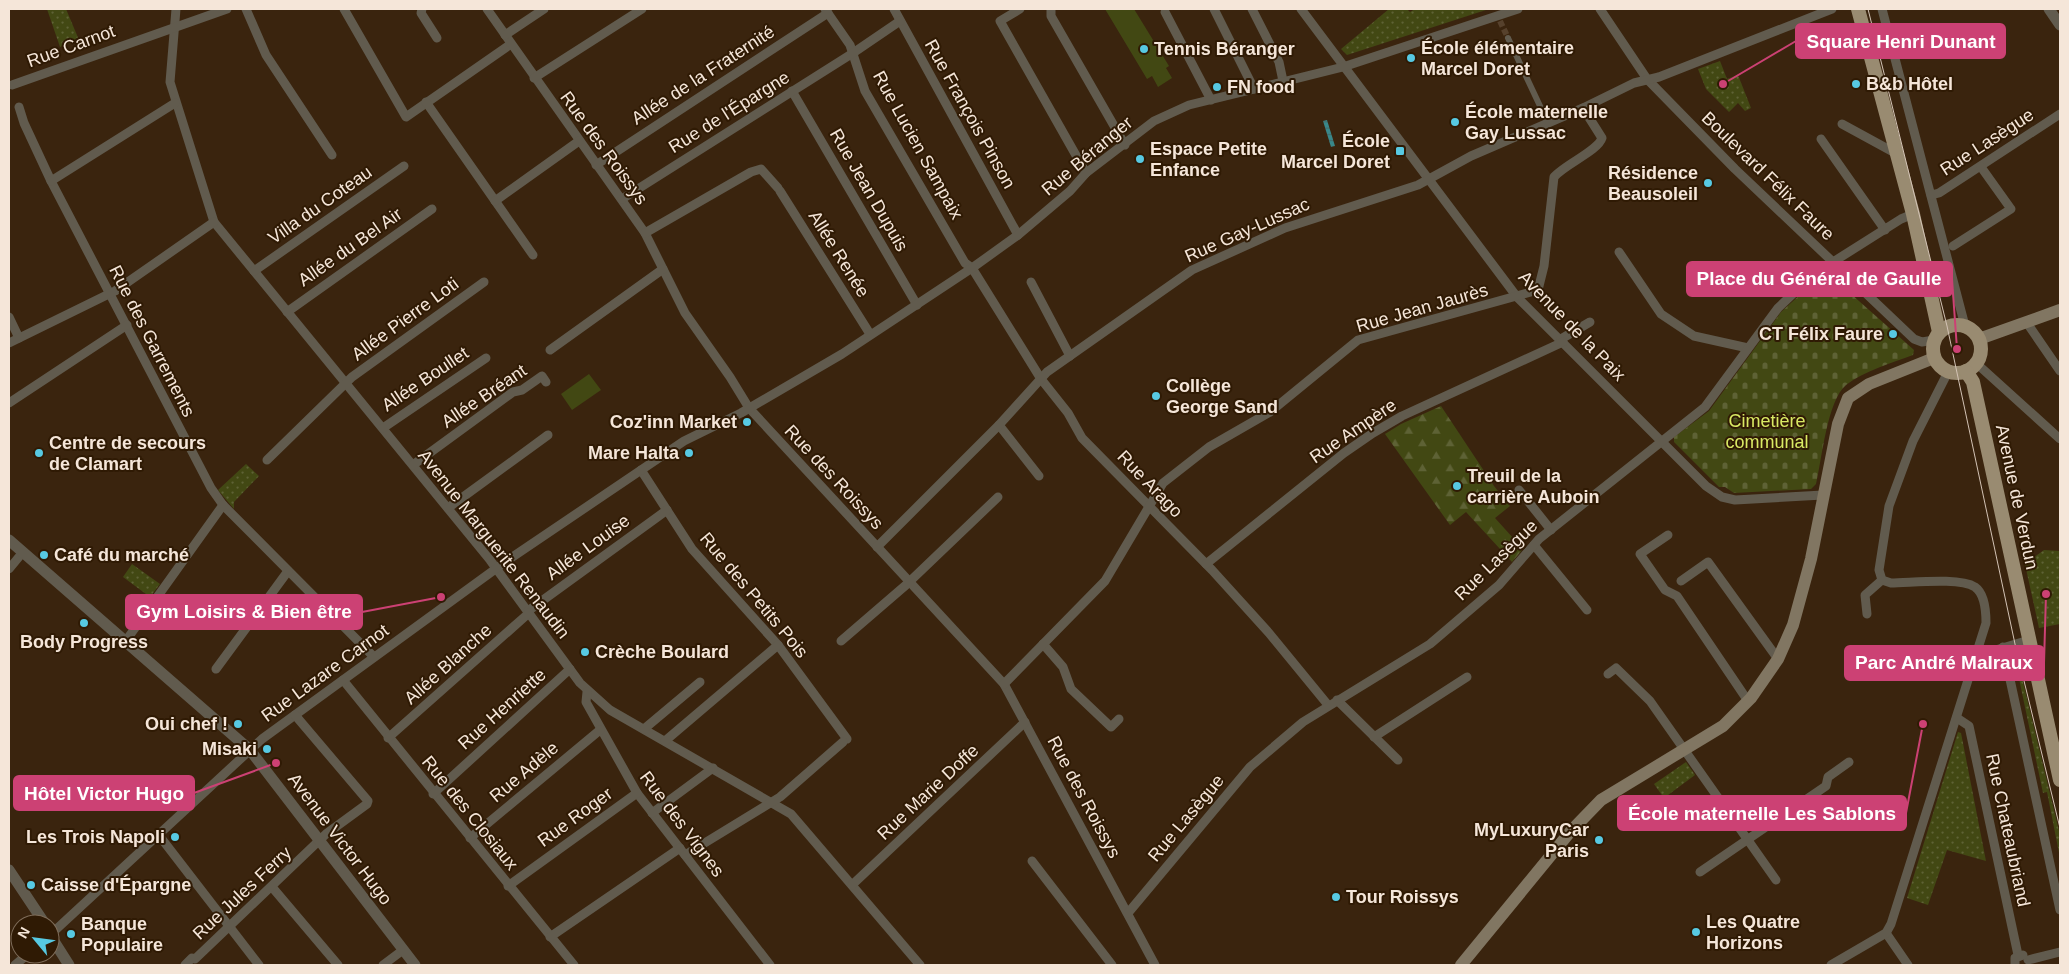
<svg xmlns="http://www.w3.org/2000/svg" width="2069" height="974" viewBox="0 0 2069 974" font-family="Helvetica,sans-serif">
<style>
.green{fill:url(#green-dots)}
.forest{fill:url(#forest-firs)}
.cemetery{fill:url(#cemetery-stones)}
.pitch{fill:#424813}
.water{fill:url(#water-rules)}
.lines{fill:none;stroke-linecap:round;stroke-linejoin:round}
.pedestrian-tunnel{stroke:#56412c;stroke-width:6;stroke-dasharray:6 3;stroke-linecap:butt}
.pedestrian{stroke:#615b4e;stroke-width:6}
.minor{stroke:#615b4e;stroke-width:9}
.tertiary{stroke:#615b4e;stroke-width:11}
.secondary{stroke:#817662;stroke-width:12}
.primary{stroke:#998b71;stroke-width:14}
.tram{stroke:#d3c3b5;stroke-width:1}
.poi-dot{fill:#57c9e2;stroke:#2f1a04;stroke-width:2}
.labels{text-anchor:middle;stroke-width:4;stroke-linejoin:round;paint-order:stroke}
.street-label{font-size:18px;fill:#f5e6d9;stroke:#2f1a04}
.poi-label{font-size:18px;font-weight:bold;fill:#f5e6d9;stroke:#2f1a04;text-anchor:start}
.park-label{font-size:18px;fill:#d9e964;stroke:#2f1a04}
.leader{fill:none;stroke:#cc4174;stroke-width:2}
.callout-dot{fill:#cc4174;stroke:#2f1a04;stroke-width:2}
.callout{fill:#cc4174;stroke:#cc4174;stroke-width:2}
.callout-label{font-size:19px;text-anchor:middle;font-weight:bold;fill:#fff}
</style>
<defs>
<pattern id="green-dots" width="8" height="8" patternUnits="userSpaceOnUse" patternTransform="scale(1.25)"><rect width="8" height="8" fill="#424813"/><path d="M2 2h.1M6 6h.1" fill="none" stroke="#5e6235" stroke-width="1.8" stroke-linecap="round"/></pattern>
<pattern id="forest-firs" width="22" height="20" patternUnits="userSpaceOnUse" patternTransform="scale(1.25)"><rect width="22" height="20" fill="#424813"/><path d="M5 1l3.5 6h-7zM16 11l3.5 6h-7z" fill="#5e6235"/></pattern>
<pattern id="cemetery-stones" width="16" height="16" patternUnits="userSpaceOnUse" patternTransform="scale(1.25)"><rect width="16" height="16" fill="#424813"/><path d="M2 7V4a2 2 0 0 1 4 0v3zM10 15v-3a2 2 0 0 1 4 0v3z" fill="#5e6235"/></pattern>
<pattern id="water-rules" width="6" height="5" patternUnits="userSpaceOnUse" patternTransform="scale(1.25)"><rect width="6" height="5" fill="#39888a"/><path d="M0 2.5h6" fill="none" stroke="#406d6d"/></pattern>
</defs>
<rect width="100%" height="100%" fill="#3a240e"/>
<g class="green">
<path d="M47,9H66L79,40L60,47Z"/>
<path d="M1389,9H1407L1410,12L1415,9H1489L1347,55L1341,49Z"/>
<path d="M1720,61L1727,79L1738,75L1751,108L1745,111L1738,103L1729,112L1706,89L1698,69Z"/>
<path d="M246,464L259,476L234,502V509L218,490Z"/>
<path d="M2044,550L2060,551V624L2039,628L2025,564Z"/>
<path d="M132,564L160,584L150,597L123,577Z"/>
<path d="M2015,649L2060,835V858L2047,792L2043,793L2013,650Z"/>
<path d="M1958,732L1961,733L1986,861L1947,850L1928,905L1907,898Z"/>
<path d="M1686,762L1695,775L1664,798L1654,784Z"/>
</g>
<path class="forest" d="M1441,406L1494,486L1510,506L1495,518L1523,549L1512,562L1466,512L1450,525L1385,434L1401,424Z"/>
<path class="cemetery" d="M1827,275L1832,277L1914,350L1913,355C1892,363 1864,371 1846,385C1827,401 1822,459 1816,484L1811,489L1734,493L1725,487H1719L1674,442V437L1709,411L1781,312L1814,282Z"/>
<g class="pitch">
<path d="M1105,9H1134L1169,66L1166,68L1172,78L1158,87L1152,76L1147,79Z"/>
<path d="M589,374L601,390L572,410L561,394Z"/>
</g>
<path class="water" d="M1327,120L1335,146L1331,147L1323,121Z"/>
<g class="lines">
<path class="pedestrian-tunnel" d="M1500,21L1508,38"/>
<path class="pedestrian" d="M1508,38L1548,123"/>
<g class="minor">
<path d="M176,9L170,82L214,222L490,560L580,683L610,710L791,814L920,965"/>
<path d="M246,9L266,55L332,155"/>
<path d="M344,9L406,117L511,44"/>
<path d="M422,9L421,13L437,38"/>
<path d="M487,9L645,233L685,313L730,377L749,408L1004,684L1155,965"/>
<path d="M825,9L850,45L865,91L965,263L972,268L1041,379L1068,413L1082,438L1212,570L1269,633L1328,705"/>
<path d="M894,9L1018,235"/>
<path d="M1020,9L1000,21L1086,173"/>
<path d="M1051,9V16L1125,145"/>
<path d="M1214,9L1254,89"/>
<path d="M1252,9L1279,62L1283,81"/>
<path d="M1301,9L1517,297L1706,486L1722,497L1735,500L1823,495"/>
<path d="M1600,9L1647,79L1735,169L1914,339L1922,342L1934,340"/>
<path d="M1882,9L1965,326"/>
<path d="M1165,12L1211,100"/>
<path d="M505,35L544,9"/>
<path d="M534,78L642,9"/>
<path d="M12,85L227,9"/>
<path d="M792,91L917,305"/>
<path d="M426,102L533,255"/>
<path d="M19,107L24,123L51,181L211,488L223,505L374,657"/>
<path d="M1842,124L1897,154"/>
<path d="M1821,139L1885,230"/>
<path d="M596,165L828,13"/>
<path d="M51,181L175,103"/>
<path d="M780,191L870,334"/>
<path d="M1931,195L1939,193L2060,114"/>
<path d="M622,199L853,53L900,21"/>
<path d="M495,201L579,141"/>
<path d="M645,233L751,172L761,169L778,188"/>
<path d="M1953,246L2011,209L1981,167"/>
<path d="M1619,252L1661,314L1694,336L1748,348"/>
<path d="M254,271L404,166"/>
<path d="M1031,282L1070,356"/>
<path d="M287,312L432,209"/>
<path d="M9,317L19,338"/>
<path d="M2027,323L2060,371"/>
<path d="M1561,339L1590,322"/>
<path d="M9,343L115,291L214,222"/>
<path d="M550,350L663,269"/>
<path d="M1976,363L2060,439"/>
<path d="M9,403L127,325"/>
<path d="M999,425L1039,476"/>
<path d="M383,428L486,358"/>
<path d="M267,460L352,377L484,282"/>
<path d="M413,465L513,392L522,390L542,376L546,382"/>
<path d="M641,470L692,549L778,645L847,739"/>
<path d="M1519,490L1551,530"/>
<path d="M448,508L548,435"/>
<path d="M1668,535L1640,554L1665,590L1677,596L1748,701"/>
<path d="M1534,545L1587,610"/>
<path d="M877,547L999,425L1047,372L1192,270L1285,228L1418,185L1471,156L1583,108L1634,83L1659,77L1832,9"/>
<path d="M1206,564L1344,453L1373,433L1402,416L1563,342"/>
<path d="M9,569L23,552"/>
<path d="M1681,581L1708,562L1778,659"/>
<path d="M528,611L667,510"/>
<path d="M1867,614L1865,595L1882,580"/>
<path d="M841,641L906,585L998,497"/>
<path d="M125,642L223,505"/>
<path d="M1043,644L1063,667L1071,689L1111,727L1119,719"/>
<path d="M2003,647L2060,910"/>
<path d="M1978,649L1989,652L2029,640"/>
<path d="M216,669L288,571"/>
<path d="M1608,674L1616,668L1650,701L1776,880"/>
<path d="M343,680L574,965"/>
<path d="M1004,684L1105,581L1163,483L1209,447L1270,412L1358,340L1538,290L1544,266L1554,177C1565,164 1598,151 1602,138L1583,108"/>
<path d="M587,692L586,702L637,793L770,965"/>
<path d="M1337,700L1398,760"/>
<path d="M1957,718L1969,726L2018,955"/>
<path d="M644,729L700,682"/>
<path d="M1374,737L1467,677"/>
<path d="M388,738L529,613"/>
<path d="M665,741L778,645"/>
<path d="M433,794L570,669"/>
<path d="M652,813L713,768"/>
<path d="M158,834L259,965"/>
<path d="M470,838L600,730"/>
<path d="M685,855L780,797L843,742"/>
<path d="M1032,861L1112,965"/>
<path d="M1700,872L1826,786L1828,777L1849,762"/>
<path d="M852,885L1025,722"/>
<path d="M508,886L637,793"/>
<path d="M272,887L338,965"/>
<path d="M1128,913L1250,767L1303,722L1430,644L1499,585L1539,539L1705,407L1778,308L1798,289L1833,262L1901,219L1913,214"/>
<path d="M1886,933L1908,965"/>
<path d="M50,935L262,739L508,560L684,441L741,413L842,354L972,268L1018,235L1070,191L1086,173L1154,121L1189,105L1343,67L1518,9"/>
<path d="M550,937L680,848"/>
<path d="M2028,960L2060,952"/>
<path d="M15,965L28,954"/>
<path d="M185,965L192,958L195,959L326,834L367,804L368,801L295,715"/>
<path d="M383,965L403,950"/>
<path d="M1831,965L1886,933L1891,924L1986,623C1986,613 1985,594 1975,587C1959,577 1911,583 1891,583L1882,580L1879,570L1889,506L1913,441L1948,372"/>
<path d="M2015,965V958L2023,955"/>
</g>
<g class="tertiary">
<path d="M2049,9L2060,25"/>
<path d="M9,540L250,750L415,965"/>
<path d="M9,870L45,924"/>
<path d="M50,935L69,965"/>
</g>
<g class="secondary">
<path d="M1979,339L2060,310"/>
<path d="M1461,965L1570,832L1601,800L1723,726L1751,698L1778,659L1793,625L1811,559L1838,424L1848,398L1869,384L1934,358"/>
</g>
<g class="primary">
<path d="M1858,9L1913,214L1939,332"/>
<circle cx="1957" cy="349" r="24"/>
<path d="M1966,371L1973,382L2060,780"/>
</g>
<path class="tram" d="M1868,9L1947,326L2015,644L2060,828"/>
</g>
<g class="poi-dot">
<circle cx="1144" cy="49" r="5"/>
<circle cx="1411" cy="58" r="5"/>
<circle cx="1856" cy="84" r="5"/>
<circle cx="1217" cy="87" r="5"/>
<circle cx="1455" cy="122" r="5"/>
<rect x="1395" y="146" width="10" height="10" rx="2.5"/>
<circle cx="1140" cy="159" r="5"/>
<circle cx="1708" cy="183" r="5"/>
<circle cx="1893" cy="334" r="5"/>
<circle cx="1156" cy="396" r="5"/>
<circle cx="747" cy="422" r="5"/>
<circle cx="39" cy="453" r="5"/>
<circle cx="689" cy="453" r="5"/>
<circle cx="1457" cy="486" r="5"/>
<circle cx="44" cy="555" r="5"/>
<circle cx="84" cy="623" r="5"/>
<circle cx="585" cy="652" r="5"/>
<circle cx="238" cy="724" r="5"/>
<circle cx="267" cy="749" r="5"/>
<circle cx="175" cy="837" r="5"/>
<circle cx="1599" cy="840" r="5"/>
<circle cx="31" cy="885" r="5"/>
<circle cx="1336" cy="897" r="5"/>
<circle cx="1696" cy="932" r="5"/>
<circle cx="71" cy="934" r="5"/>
</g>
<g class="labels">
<g class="street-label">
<text transform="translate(71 46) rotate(-20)" y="6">Rue Carnot</text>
<text transform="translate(703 75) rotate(-33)" y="6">Allée de la Fraternité</text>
<text transform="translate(729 112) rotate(-32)" y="6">Rue de l'Épargne</text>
<text transform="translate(970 114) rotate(61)" y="6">Rue François Pinson</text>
<text transform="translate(1987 142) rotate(-33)" y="6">Rue Lasègue</text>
<text transform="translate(918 145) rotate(61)" y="6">Rue Lucien Sampaix</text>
<text transform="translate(604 148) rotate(54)" y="6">Rue des Roissys</text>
<text transform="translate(1087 156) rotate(-40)" y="6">Rue Béranger</text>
<text transform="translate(1768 176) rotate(44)" y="6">Boulevard Félix Faure</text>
<text transform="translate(869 190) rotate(60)" y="6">Rue Jean Dupuis</text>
<text transform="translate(320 205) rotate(-35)" y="6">Villa du Coteau</text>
<text transform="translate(1247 230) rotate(-24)" y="6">Rue Gay-Lussac</text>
<text transform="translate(350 247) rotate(-35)" y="6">Allée du Bel Air</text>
<text transform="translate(839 254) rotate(58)" y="6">Allée Renée</text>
<text transform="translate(1422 308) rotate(-16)" y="6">Rue Jean Jaurès</text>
<text transform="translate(405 319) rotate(-36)" y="6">Allée Pierre Loti</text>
<text transform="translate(1572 326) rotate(46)" y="6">Avenue de la Paix</text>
<text transform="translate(152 341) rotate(63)" y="6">Rue des Garrements</text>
<text transform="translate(425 379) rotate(-34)" y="6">Allée Boullet</text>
<text transform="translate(484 396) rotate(-34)" y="6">Allée Bréant</text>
<text transform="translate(1353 431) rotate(-34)" y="6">Rue Ampère</text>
<text transform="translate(834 477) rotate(47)" y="6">Rue des Roissys</text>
<text transform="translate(1150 484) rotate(46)" y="6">Rue Arago</text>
<text transform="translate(2017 497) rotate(78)" y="6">Avenue de Verdun</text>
<text transform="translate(494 544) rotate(52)" y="6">Avenue Marguerite Renaudin</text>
<text transform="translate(588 547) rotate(-36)" y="6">Allée Louise</text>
<text transform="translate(1496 560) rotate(-44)" y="6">Rue Lasègue</text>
<text transform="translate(754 595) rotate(50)" y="6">Rue des Petits Pois</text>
<text transform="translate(448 664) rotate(-42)" y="6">Allée Blanche</text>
<text transform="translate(325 673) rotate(-36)" y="6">Rue Lazare Carnot</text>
<text transform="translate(502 709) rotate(-42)" y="6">Rue Henriette</text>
<text transform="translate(524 772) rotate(-40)" y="6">Rue Adèle</text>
<text transform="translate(928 792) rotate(-43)" y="6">Rue Marie Doffe</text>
<text transform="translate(1084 797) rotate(62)" y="6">Rue des Roissys</text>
<text transform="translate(470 813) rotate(51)" y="6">Rue des Closiaux</text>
<text transform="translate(575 817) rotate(-36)" y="6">Rue Roger</text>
<text transform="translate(1186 818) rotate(-50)" y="6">Rue Lasègue</text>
<text transform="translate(682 824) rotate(53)" y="6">Rue des Vignes</text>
<text transform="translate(2008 830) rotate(78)" y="6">Rue Chateaubriand</text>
<text transform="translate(340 839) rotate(53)" y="6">Avenue Victor Hugo</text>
<text transform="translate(242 893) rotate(-43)" y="6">Rue Jules Ferry</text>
</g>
<g class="poi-label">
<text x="1421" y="54">École élémentaire<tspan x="1421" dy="21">Marcel Doret</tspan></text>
<text x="1154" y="55">Tennis Béranger</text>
<text x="1866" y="90">B&amp;b Hôtel</text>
<text x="1227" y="93">FN food</text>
<text x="1465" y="118">École maternelle<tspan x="1465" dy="21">Gay Lussac</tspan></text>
<text x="1390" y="147" text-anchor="end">École<tspan x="1390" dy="21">Marcel Doret</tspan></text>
<text x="1150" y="155">Espace Petite<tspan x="1150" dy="21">Enfance</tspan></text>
<text x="1698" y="179" text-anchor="end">Résidence<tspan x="1698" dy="21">Beausoleil</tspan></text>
<text x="1883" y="340" text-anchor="end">CT Félix Faure</text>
<text x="1166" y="392">Collège<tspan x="1166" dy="21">George Sand</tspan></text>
<text x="737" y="428" text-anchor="end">Coz'inn Market</text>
<text x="49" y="449">Centre de secours<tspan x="49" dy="21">de Clamart</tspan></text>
<text x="679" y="459" text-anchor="end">Mare Halta</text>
<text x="1467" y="482">Treuil de la<tspan x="1467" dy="21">carrière Auboin</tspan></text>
<text x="54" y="561">Café du marché</text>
<text x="84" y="648" text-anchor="middle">Body Progress</text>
<text x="595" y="658">Crèche Boulard</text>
<text x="228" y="730" text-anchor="end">Oui chef !</text>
<text x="257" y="755" text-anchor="end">Misaki</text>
<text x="1589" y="836" text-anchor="end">MyLuxuryCar<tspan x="1589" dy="21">Paris</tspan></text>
<text x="165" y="843" text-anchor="end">Les Trois Napoli</text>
<text x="41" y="891">Caisse d'Épargne</text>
<text x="1346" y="903">Tour Roissys</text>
<text x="1706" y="928">Les Quatre<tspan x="1706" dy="21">Horizons</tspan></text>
<text x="81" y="930">Banque<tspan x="81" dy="21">Populaire</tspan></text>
</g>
<g class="park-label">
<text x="1767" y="427">Cimetière<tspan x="1767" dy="21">communal</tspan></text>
</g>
</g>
<path class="leader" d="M1723 84L1796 41M1957 349L1952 279M441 597L362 612M2046 594L2044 663M276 763L194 793M1923 724L1906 813"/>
<g class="callout-dot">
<circle cx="1723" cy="84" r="5"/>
<circle cx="1957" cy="349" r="5"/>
<circle cx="441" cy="597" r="5"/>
<circle cx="2046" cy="594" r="5"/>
<circle cx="276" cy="763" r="5"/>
<circle cx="1923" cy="724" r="5"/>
</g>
<g class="callout">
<rect x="1796" y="24" width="209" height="34" rx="5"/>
<rect x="1687" y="262" width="265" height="34" rx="5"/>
<rect x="126" y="595" width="236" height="34" rx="5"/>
<rect x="1845" y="646" width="199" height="34" rx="5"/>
<rect x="14" y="776" width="180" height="34" rx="5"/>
<rect x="1618" y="796" width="288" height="34" rx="5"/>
</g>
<g class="callout-label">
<text x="1901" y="48">Square Henri Dunant</text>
<text x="1819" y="285">Place du Général de Gaulle</text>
<text x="244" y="618">Gym Loisirs &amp; Bien être</text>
<text x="1944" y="669">Parc André Malraux</text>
<text x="104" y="800">Hôtel Victor Hugo</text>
<text x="1762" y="820">École maternelle Les Sablons</text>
</g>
<rect width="2069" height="974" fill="none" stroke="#f5e6d9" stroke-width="20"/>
<g transform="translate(35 939) rotate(299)"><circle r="24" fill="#2f1a04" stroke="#7e6c59"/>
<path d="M0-4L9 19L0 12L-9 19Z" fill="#57c9e2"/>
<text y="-8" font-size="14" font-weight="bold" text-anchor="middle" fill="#f5e6d9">N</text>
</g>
</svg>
